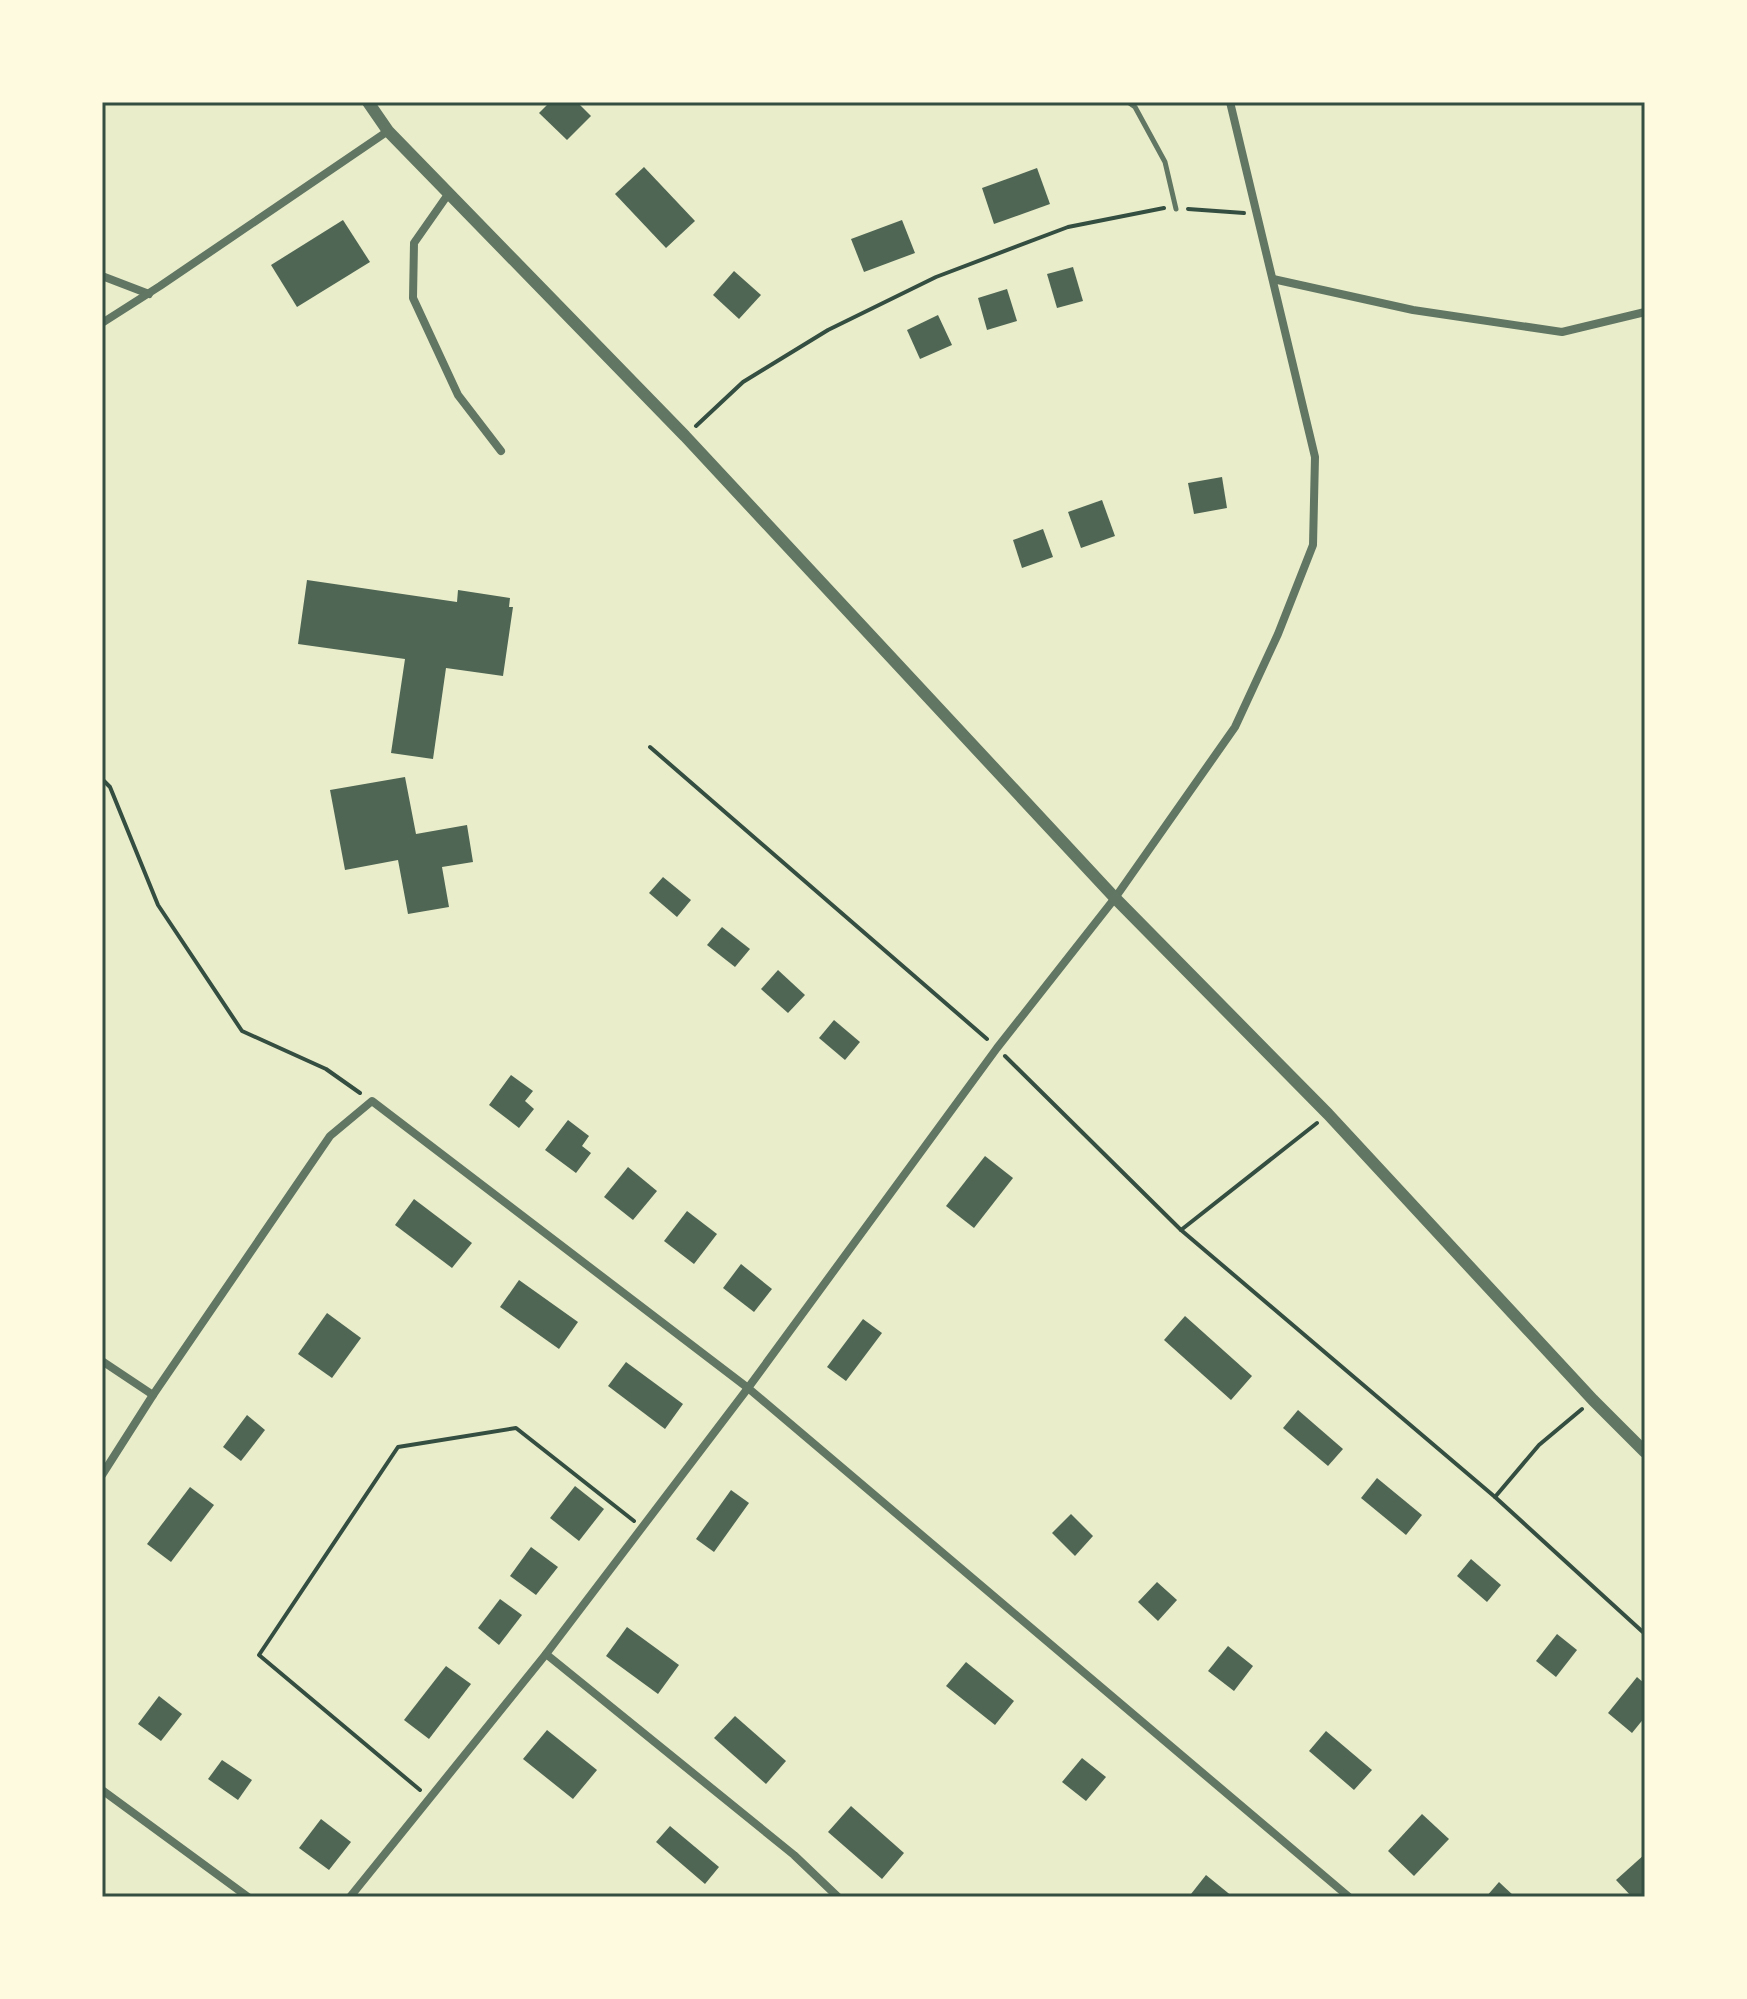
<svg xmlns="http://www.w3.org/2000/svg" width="1747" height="1999" viewBox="0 0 1747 1999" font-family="'Source Sans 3',sans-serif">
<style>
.building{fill:#4f6655}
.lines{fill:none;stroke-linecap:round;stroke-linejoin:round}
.path{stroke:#344e41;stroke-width:4}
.service{stroke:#617663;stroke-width:5}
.minor{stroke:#617663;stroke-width:8}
.tertiary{stroke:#617663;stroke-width:12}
.neatline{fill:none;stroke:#344e41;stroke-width:3}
</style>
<rect width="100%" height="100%" fill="#e9edc9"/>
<g class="building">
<path d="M550,102H577L591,116L567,140L539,113Z"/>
<path d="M644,167L695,221L666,248L615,194Z"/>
<path d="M1037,168L1050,204L994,224L982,188Z"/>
<path d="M343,220L370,262L297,307L271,265Z"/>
<path d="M902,220L915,253L864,272L851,239Z"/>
<path d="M1073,267L1083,301L1057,308L1047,274Z"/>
<path d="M734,271L761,295L739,319L713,295Z"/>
<path d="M1007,289L1017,321L987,330L978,298Z"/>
<path d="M938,315L952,345L920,359L907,330Z"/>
<path d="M1222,477L1227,508L1194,514L1188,483Z"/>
<path d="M1102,500L1115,536L1081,548L1068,512Z"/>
<path d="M1043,529L1053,557L1022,568L1013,540Z"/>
<path d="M307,580L457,602L458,590L510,598L509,607H513L503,676L446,668L433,759L391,753L405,659L298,644Z"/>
<path d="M405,777L416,834L467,825L473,862L442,867L449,907L408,914L398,860L345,870L330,790Z"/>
<path d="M663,877L691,900L677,917L649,893Z"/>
<path d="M722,927L750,949L735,967L707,945Z"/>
<path d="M778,970L805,995L788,1013L761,989Z"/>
<path d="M834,1020L860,1042L845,1060L819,1038Z"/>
<path d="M511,1075L533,1091L525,1101L534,1109L519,1128L489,1105Z"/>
<path d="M568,1120L589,1136L582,1146L591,1153L576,1173L545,1150Z"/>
<path d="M985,1156L1013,1178L974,1228L946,1206Z"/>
<path d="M628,1167L657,1191L633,1220L604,1197Z"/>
<path d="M414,1199L472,1243L452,1268L395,1225Z"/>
<path d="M687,1211L717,1234L694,1264L664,1241Z"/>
<path d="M741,1264L772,1289L754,1312L723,1288Z"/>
<path d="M519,1280L578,1322L559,1349L500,1307Z"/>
<path d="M327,1313L361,1338L332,1378L298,1354Z"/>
<path d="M1185,1316L1252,1376L1231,1400L1164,1340Z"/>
<path d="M863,1319L882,1333L846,1381L827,1367Z"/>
<path d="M626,1362L683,1404L665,1429L608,1386Z"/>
<path d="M1298,1410L1343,1449L1328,1466L1283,1428Z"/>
<path d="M247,1415L265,1430L241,1461L223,1447Z"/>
<path d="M1377,1478L1422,1515L1406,1535L1361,1498Z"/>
<path d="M575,1486L604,1509L579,1541L550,1518Z"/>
<path d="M190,1487L214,1505L171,1562L147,1544Z"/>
<path d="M731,1490L749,1503L714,1552L696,1539Z"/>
<path d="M1071,1514L1093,1536L1075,1556L1052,1533Z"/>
<path d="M531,1547L558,1567L536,1595L510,1576Z"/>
<path d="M1471,1559L1501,1585L1487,1602L1457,1576Z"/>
<path d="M1157,1582L1177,1600L1158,1621L1138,1602Z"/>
<path d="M500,1599L522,1615L499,1645L478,1628Z"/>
<path d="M627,1627L679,1665L658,1694L606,1656Z"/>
<path d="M1557,1634L1577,1650L1556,1677L1536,1661Z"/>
<path d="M1228,1646L1253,1666L1234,1691L1208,1671Z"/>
<path d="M966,1662L1014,1701L995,1725L946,1686Z"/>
<path d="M446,1666L471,1684L429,1739L404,1720Z"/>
<path d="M1637,1677L1645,1684V1717L1632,1733L1608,1713Z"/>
<path d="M159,1696L182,1714L161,1741L138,1724Z"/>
<path d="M735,1716L786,1761L766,1784L714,1738Z"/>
<path d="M547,1730L597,1770L573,1799L523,1759Z"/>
<path d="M1326,1731L1372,1770L1354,1790L1309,1751Z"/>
<path d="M1082,1758L1106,1777L1086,1801L1062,1782Z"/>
<path d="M222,1760L252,1780L238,1800L208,1779Z"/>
<path d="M851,1806L904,1853L882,1879L828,1832Z"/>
<path d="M1422,1814L1449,1839L1414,1876L1388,1851Z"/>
<path d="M321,1819L351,1842L329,1870L299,1848Z"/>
<path d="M670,1826L719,1867L705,1884L656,1842Z"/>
<path d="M1645,1854V1897H1632L1616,1880Z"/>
<path d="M1206,1875L1233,1897H1194L1191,1894Z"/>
<path d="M1499,1882L1515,1897H1486Z"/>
</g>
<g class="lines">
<g class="path">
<path d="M1188,209L1244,213"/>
<path d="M696,426L743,382L828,330L936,277L1068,227L1164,208"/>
<path d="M650,747L987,1039"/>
<path d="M102,779L110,787L158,905L242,1031L326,1069L360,1093"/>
<path d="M1005,1056L1181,1230L1495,1497L1645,1634"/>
<path d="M1181,1230L1317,1123"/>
<path d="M1495,1497L1539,1445L1582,1409"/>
<path d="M420,1790L259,1655L398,1447L516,1428L634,1521"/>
</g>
<g class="service">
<path d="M775,102H803"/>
<path d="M1128,102L1135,107L1165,162L1176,209"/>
</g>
<g class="minor">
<path d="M449,193L414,243L413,298L458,395L501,451"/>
<path d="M102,276L149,294"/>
<path d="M1273,279L1413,310L1562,332L1645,312"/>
<path d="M102,323L160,286L388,131"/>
<path d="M102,1361L153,1395"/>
<path d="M102,1475L153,1395L330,1136L372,1101L748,1388L1349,1897"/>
<path d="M546,1654L794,1855L838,1897"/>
<path d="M102,1790L248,1897"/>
<path d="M350,1897L546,1654L748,1388L997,1048L1115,898L1235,727L1278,634L1313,545L1315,457L1230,102"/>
</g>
<path class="tertiary" d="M368,102L388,131L685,436L1115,898L1328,1114L1593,1400L1645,1452"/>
</g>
<rect width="1747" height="1999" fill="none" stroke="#fefae0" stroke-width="208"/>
<rect x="104" y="104" width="1539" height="1791" class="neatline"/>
</svg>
